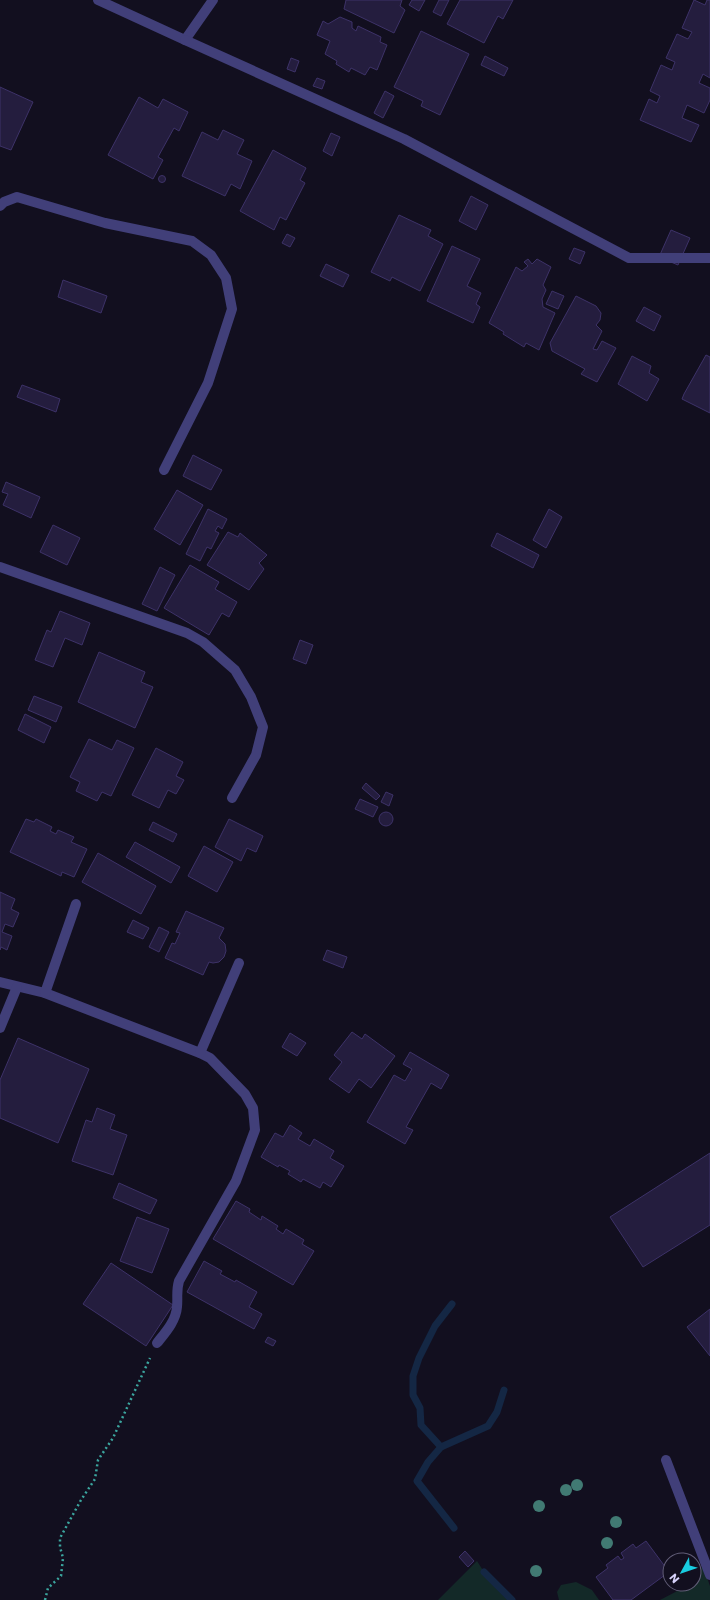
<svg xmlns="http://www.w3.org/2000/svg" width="710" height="1600" viewBox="0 0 710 1600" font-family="Poppins,sans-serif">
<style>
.green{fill:#132928}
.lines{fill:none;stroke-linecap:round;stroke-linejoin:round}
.stream{stroke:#142744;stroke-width:7}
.building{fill:#241d3e;stroke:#3d3268}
.path{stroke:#3ba69f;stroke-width:2.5;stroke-dasharray:2 3;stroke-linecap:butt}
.minor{stroke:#413f79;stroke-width:10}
.tree{fill:#417a73}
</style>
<rect width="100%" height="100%" fill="#120f1f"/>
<g class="green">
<path d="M477,1561L484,1572L512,1600H438Z"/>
<path d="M703,1566L710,1586V1600H660L683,1588L686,1584H694V1576Z"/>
<path d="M576,1582L592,1590L599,1600H559L557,1592L561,1585Z"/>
</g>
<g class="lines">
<g class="stream">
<path d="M441,1447L421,1425L420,1408L413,1395V1376L419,1358L435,1326L452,1304"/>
<path d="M454,1528L417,1481L428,1462L441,1447L488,1426L497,1412L504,1390"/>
<path d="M484,1572L512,1600"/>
</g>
</g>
<g class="building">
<path d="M346,0H402L400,6L405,10L394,33L344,9Z"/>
<path d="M412,0H425L419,11L409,5Z"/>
<path d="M439,0H449L441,16L433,12Z"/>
<path d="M460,0H513L503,19L498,16L484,43L447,24Z"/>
<path d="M694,0L705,5L707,0H710V78L703,74L699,83L710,88V100L704,113L687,105L682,118L699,125L691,142L640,120L649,99L657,103L660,96L650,91L661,65L672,70L675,62L666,58L677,34L688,39L692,32L682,28Z"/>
<path d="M340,17L352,22V28L356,31L358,26L381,37L380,42L387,45L377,70L370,67L365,75L351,68L349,72L336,64L337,61L325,54L330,41L317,35L323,21L328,24Z"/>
<path d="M421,31L469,54L440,115L421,106L423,101L394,87Z"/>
<path d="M485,56L508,68L504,76L481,65Z"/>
<path d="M291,58L299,61L295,72L287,69Z"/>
<path d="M317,78L325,81L322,89L313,86Z"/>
<path d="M0,87L33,102L11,150L0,146Z"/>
<path d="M385,91L394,96L383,118L374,113Z"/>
<path d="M139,97L158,108L163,99L188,112L179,131L174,128L158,157L163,160L153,179L108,155Z"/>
<path d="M223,130L244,140L237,154L252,161L240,189L231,184L225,196L182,176L202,132L218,140Z"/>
<path d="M331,133L340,137L332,156L323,151Z"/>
<path d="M273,150L306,168L300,180L305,183L286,220L280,217L274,230L240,211Z"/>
<circle cx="162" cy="179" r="3.5"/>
<path d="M471,196L488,205L476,230L459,221Z"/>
<path d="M399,215L431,230L428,236L443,244L420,291L392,277L390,281L371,272Z"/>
<path d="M671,230L690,238L678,265L659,257Z"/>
<path d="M287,234L295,238L290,247L282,243Z"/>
<path d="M452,246L480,259L467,286L481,293L476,304L480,307L473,323L427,301Z"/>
<path d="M574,248L585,252L580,264L569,259Z"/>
<path d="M528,259L532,264L537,259L551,267L543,285L546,290L542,299L543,307L555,313L539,350L526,343L524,347L503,334L504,332L489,323L516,267L522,271L528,266L524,262Z"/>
<path d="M326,264L349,275L343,287L320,276Z"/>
<path d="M63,280L107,296L101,313L58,297Z"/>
<path d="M552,291L564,296L558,309L546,304Z"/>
<path d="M576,296L596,306L601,313L600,320L596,325L602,331L593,349L597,350L602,341L616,348L597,382L581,374L585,369L552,351L550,343Z"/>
<path d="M644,307L661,316L654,331L636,321Z"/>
<path d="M706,355L710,357V413L682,399L684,394Z"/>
<path d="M632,356L651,366L649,373L659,379L647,401L618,384Z"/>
<path d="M22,385L60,399L56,412L17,397Z"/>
<path d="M193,455L222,470L211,490L183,476Z"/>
<path d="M6,482L40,497L31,518L3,505L8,494L2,492Z"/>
<path d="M177,490L203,505L180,545L154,529Z"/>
<path d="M208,509L227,519L222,529L218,526L215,531L219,533L211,549L207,547L200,561L186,554Z"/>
<path d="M549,509L562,517L546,548L533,540Z"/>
<path d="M53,525L80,538L67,565L40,552Z"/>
<path d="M228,532L238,537L240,533L267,555L259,563L264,569L249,590L207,565Z"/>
<path d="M497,533L539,555L533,568L491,546Z"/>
<path d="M190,565L219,582L215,589L237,602L229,617L222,613L209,635L164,608Z"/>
<path d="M160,567L175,575L157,611L142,604Z"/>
<path d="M60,611L90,623L82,645L65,638L53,667L35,660L47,630L51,632Z"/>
<path d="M300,640L313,645L306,664L293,659Z"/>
<path d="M99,652L145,672L141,682L153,687L135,728L78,702Z"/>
<path d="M34,696L62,707L56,722L28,710Z"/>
<path d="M25,714L51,727L44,743L18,730Z"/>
<path d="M89,739L112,750L117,740L134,748L111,796L102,792L97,801L76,791L80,782L70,777Z"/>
<path d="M156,748L183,762L176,776L184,780L176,794L168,790L159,808L132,795Z"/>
<path d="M366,783L380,796L376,800L362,788Z"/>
<path d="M386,792L393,795L389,806L381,802Z"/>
<path d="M360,799L378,807L373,817L355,809Z"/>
<circle cx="386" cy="819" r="7"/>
<path d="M26,819L34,822L36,819L52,827L50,831L56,834L58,830L74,837L71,842L87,849L74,877L62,872L61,876L10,852Z"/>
<path d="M229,819L263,836L256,852L247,848L241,861L215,847Z"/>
<path d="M153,822L177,834L173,842L149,830Z"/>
<path d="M135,842L180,867L171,883L126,857Z"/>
<path d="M204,846L233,862L217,892L188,876Z"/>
<path d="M98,853L156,886L141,914L82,882Z"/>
<path d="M0,892L15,899L11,909L19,913L13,927L5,924L2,932L12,936L7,950L1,947L0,950Z"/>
<path d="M186,911L224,928L219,938L225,944L226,951L224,957L219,962L213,963L209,962L203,975L165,958L172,943L175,944L180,933L176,932Z"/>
<path d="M133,920L149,928L143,939L127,932Z"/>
<path d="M159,927L169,932L159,952L149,947Z"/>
<path d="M327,950L347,957L343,968L323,960Z"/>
<path d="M352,1032L362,1039L365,1034L395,1056L371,1088L359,1079L349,1093L329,1079L342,1062L334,1055Z"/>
<path d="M290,1033L306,1043L297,1056L282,1047Z"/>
<path d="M18,1038L89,1069L58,1143L0,1118V1080Z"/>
<path d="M410,1052L449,1075L441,1089L431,1083L406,1127L413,1130L405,1144L367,1122L394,1075L405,1081L412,1069L403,1064Z"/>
<path d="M97,1108L115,1115L110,1129L127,1135L113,1175L72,1161L86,1120L92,1122Z"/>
<path d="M290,1125L302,1133L298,1139L310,1146L314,1139L334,1151L330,1158L344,1166L331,1187L323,1182L320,1188L303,1179L301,1182L288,1174L290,1171L279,1165L278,1167L261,1157L275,1133L283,1137Z"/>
<path d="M710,1153V1225L643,1267L610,1217Z"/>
<path d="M119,1183L157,1200L150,1214L113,1198Z"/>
<path d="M236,1201L250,1209L249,1212L261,1220L262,1216L278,1226L276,1229L283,1234L286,1229L304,1240L302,1244L314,1251L293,1285L213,1239Z"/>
<path d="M137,1217L169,1229L152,1273L120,1261Z"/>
<path d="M204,1261L222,1271L220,1274L235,1282L236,1280L257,1292L249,1307L262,1314L254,1329L187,1292Z"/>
<path d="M111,1263L173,1305L146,1346L83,1304Z"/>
<path d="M710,1309V1356L687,1327Z"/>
<path d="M268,1337L276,1341L273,1346L265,1342Z"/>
<path d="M646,1541L669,1572L631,1600H613L596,1577L608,1568L606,1565L618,1556L621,1560L624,1558L621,1553L633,1544L636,1548Z"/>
<path d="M465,1551L474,1561L468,1567L459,1557Z"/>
</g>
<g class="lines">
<path class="path" d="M45,1600L48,1588L61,1576L63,1558L60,1547V1538L81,1500L95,1479L98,1460L113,1438L150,1358"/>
<g class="minor">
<path d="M98,0L185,40L213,0"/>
<path d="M185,40L404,139L629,258H710"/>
<path d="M0,206L4,202L17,197L105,223L192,241L211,255L226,278L232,309L208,383L164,470"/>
<path d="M0,567L187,633L203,642L235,670L251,697L263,727L256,755L232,798"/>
<path d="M0,982L45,993L200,1053L210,1058L245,1094L253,1108L255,1130L236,1181L179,1281C176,1291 178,1297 177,1307C176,1321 165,1333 157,1343"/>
<path d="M45,993L76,904"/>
<path d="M0,1028L17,987"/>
<path d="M200,1053L239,963"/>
<path d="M666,1460L710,1575"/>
</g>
</g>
<g class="tree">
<circle cx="577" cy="1485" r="6"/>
<circle cx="566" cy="1490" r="6"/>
<circle cx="539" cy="1506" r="6"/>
<circle cx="616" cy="1522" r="6"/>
<circle cx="607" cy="1543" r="6"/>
<circle cx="536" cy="1571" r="6"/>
</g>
<g transform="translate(682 1572) rotate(230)"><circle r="19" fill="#120f1f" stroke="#615d77"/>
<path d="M0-3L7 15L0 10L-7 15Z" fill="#18cce0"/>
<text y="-6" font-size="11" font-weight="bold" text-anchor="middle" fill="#d7d2fa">N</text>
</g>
</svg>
